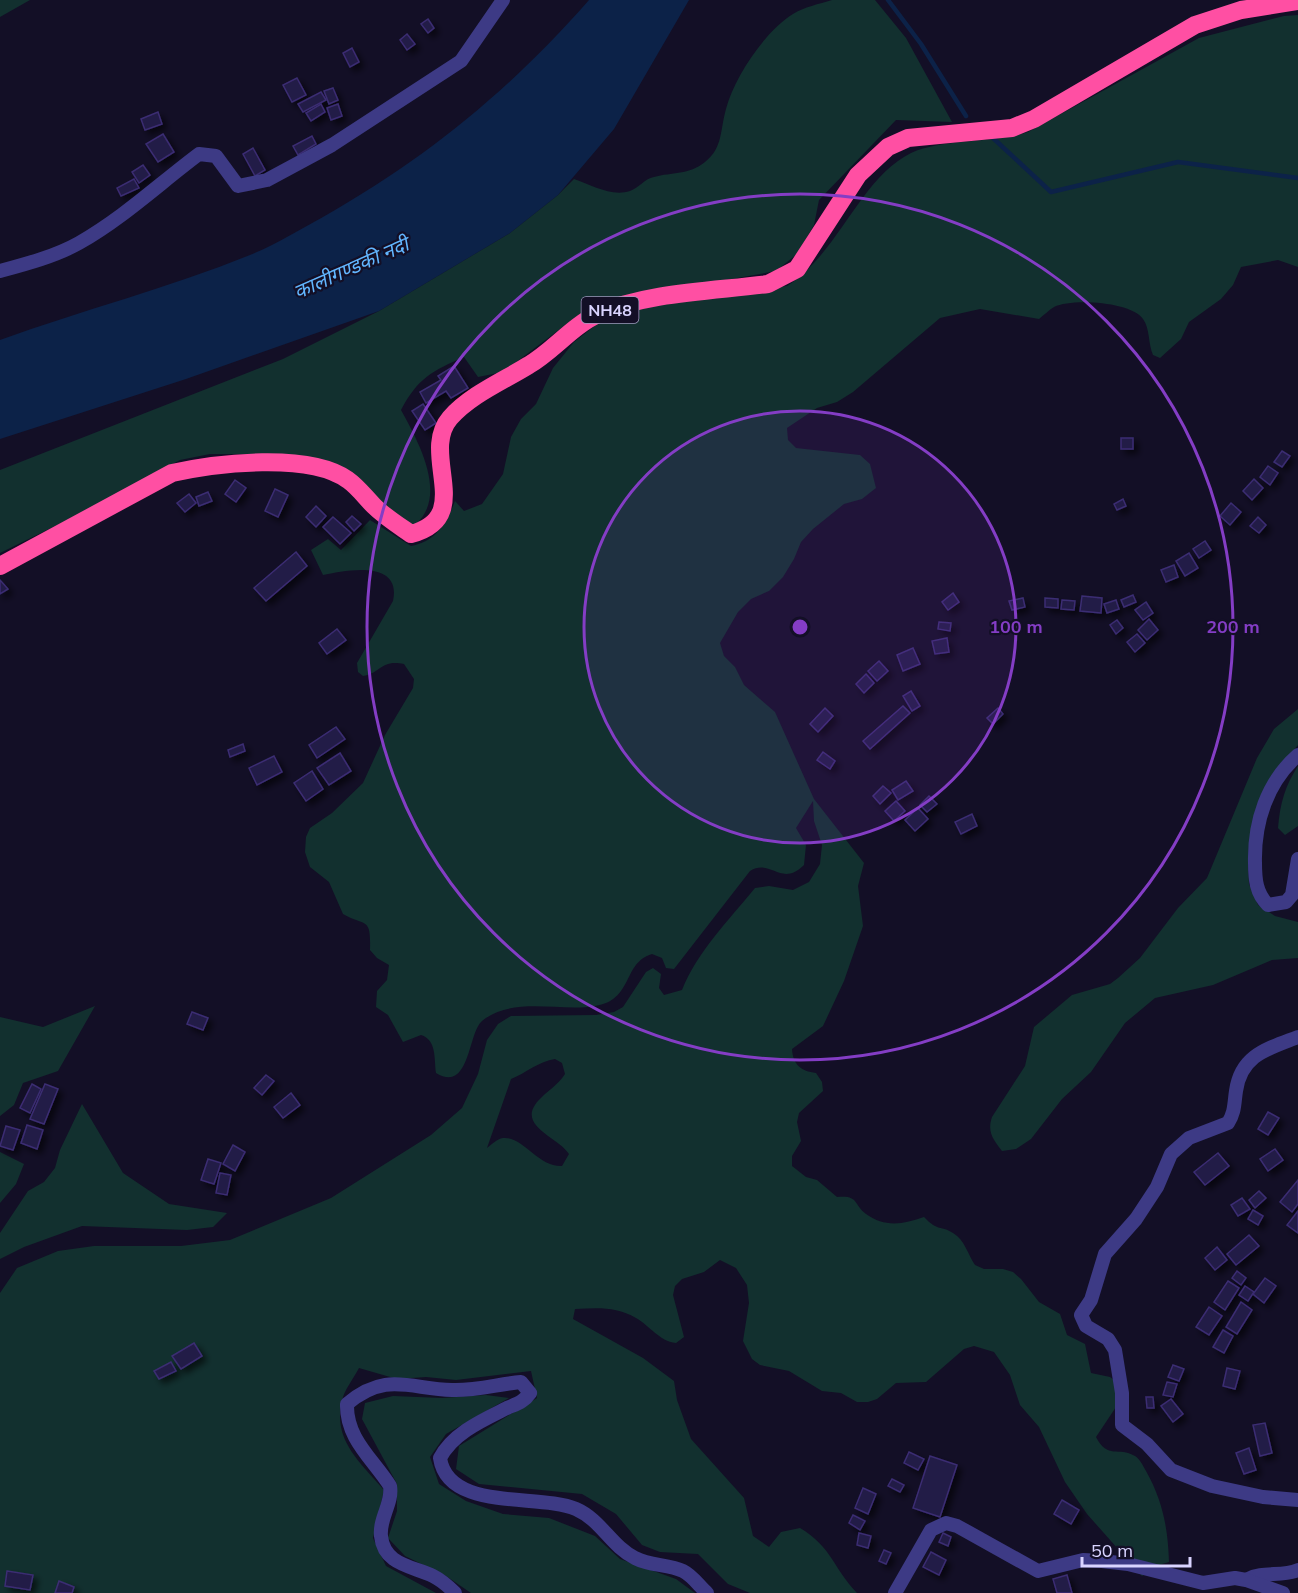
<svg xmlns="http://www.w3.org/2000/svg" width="1298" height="1593" viewBox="0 0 1298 1593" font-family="Mulish,'Noto Sans Devanagari',sans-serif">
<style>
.green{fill:#12302f;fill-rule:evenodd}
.water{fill:#0c2248}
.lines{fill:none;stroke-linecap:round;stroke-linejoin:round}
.stream{stroke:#0c2248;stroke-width:4.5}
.building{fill:#241b47;stroke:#3b2d73;stroke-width:1.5;filter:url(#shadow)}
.street{stroke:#3d3a85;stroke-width:14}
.highway{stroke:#ff4fa3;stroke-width:18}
.ring{fill:none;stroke:#843dc5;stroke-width:3}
.labels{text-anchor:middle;stroke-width:4.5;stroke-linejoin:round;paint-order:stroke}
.shield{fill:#130f26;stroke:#9e99be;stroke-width:1.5}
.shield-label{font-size:16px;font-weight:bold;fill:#d9d4ff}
.water-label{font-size:20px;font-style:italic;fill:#62b6ff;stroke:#130f26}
.centre{fill:#843dc5;stroke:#130f26;stroke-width:3}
.ring-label{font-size:18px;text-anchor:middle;font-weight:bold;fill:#843dc5;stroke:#130f26;stroke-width:4.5;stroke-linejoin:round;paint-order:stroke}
</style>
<defs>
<filter id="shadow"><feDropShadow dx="4.5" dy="4.5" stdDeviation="3" flood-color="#0009"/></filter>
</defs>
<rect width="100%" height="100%" fill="#130f26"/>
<g class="green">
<path d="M0,0H30L0,17Z"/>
<path d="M832,0H875L906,38L952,122L896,120L819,200L814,225L797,254L776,271L603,302L580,314L503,372L478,377L464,357C432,371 418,378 401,410C418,441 449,496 415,525H407L331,463L243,454H210L180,460L92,508L0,553V470L283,359L379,311L510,233L558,195L574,179C592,185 611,197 630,191C639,188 644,179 654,177C672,172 689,175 705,162C723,148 720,130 726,109C734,78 765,31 793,14C804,7 819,4 832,0Z"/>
<path d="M1298,15V267L1278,260L1241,267L1233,285L1221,299L1189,322L1181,339L1160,358L1153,355C1148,344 1150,328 1143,319C1132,302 1072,298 1054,307C1049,310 1044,315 1039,319L980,309L940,318L853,392L837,402L817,408L787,428L788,440L796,448L860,455L870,464L876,488L862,499L844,504L813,529L801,542L794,559L783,577L769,591L751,599L738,612L720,643L724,656L735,667L744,685L775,712L814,799L864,863L858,886L863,926L844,981L823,1026L792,1049C793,1065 801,1071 816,1073L822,1082L823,1091L799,1113L797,1122L801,1141L792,1156V1166L806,1177L817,1180L837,1197C859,1195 853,1204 866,1214C885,1228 904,1224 924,1217C938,1232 941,1225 953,1233C965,1240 968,1255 975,1265L984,1269H1003L1013,1272L1021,1279L1039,1302L1060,1314L1067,1335L1085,1344L1091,1373L1110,1377L1118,1383V1404L1096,1437C1108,1460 1118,1446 1135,1456C1140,1459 1143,1466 1146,1471C1163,1501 1168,1529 1169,1562L1159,1565L1142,1576L1087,1514L1065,1482L1039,1427L1020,1405L1010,1375L994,1352L974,1346L964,1349L926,1382L896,1383L877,1399L868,1402H857L841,1393L822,1391L789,1371L760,1365L752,1359L743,1341L749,1303L747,1285L736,1268L720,1260L704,1272L682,1279L675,1286L673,1295L684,1337L676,1343C659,1341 650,1326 636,1318C616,1306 597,1308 575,1309L573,1319L643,1358L674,1381L677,1400L691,1439L744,1498L753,1536L769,1547L781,1532L800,1528C832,1547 833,1568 857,1593H750L728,1584L698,1554L660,1552L642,1545L616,1514L582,1494L479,1484L456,1469L459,1446L537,1398L531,1371L456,1380L426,1377L397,1379L359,1368C354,1378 344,1390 342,1401C332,1440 361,1463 384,1490L373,1538L386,1566L436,1593H0V1293L17,1268L58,1251L94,1246H181L230,1240L331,1198L431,1135L462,1108L478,1074L487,1040L498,1024L511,1016L596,1015L614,1012L623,1007L646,972L653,968L661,974L659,988L664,995L682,990C697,952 729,920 755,888L769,886L793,890L809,882L820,864L822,845L814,821L813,801L796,828L806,845L804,865C781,888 771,858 750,871L674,969L666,968L662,958L652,954C622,963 634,1000 595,1006C560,1012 512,996 482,1021C468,1032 470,1094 436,1073C434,1059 437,1040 421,1035L403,1042L388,1015L376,1007L377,991L387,980L389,965L377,958L370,950C371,916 366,927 343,914L329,882L310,867L305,852L306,837L310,828L332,813L363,783L385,735L413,688L414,679L404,664C381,659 381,673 363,676L358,672L357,663L393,601C402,559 346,570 323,575L311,550L328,539L341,550L370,520L411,546C435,542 447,523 455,501L464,511L482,504L503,474L511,437L521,419L536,404L553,368L574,342L601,321L633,308L787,286C839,253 860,178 911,153C945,138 991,144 1028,132L1199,38L1284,16ZM555,1059L562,1063L565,1074C558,1085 547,1091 538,1101C516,1126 558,1137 569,1154L562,1166C538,1167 523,1136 503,1138C497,1139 491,1145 487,1148L511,1079C526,1073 539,1061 555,1059Z"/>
<path d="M1298,709V745L1288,757L1248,863L1249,884L1258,905L1275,916L1298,922V958L1272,960L1213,985L1155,998L1125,1023L1091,1072L1062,1099L1031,1139L1016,1149L1002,1151C993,1139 987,1132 992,1117L1025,1066L1034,1027L1072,995L1110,984L1118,978L1140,958L1178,908L1207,878L1257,758L1274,729Z"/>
<path d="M1298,766V826L1285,835L1278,828C1280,803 1285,786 1298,766Z"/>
<path d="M95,1006L58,1071L23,1083L14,1105L0,1116V1017L43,1027Z"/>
<path d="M82,1104L123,1173L169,1204L227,1213L213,1227L187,1230L82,1226L24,1247L0,1259V1233L28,1191L44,1182L55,1168L60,1150Z"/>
<path d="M0,1152L24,1164L16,1184L0,1203Z"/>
<path d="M486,1395L509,1398L446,1434L430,1457L439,1484L466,1501L503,1514L549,1518L595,1536L620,1559L676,1579L695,1593H471L446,1576L405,1556L388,1538L397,1511V1484L362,1419L365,1403L393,1396L442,1398Z"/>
</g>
<path class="water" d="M589,0H689L614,129L558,195L510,233L379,311L186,379L0,439V340C83,310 168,288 250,255C275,245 299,230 323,217C427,158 510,90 589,0Z"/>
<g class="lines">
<g class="stream">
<path d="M888,0L921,44L966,116"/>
<path d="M993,138L1051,192L1178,162L1298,178"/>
</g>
</g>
<g class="building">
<path d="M428,19L434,28L428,33L421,24Z"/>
<path d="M407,34L415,44L407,50L400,40Z"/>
<path d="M352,48L359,62L350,67L343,53Z"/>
<path d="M297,78L306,95L292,102L283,85Z"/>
<path d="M333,88L338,100L329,104L324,91Z"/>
<path d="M321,92L326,100L303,112L298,104Z"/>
<path d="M321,104L325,112L311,121L306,113Z"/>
<path d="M338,104L342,116L331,120L327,108Z"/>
<path d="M158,112L162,124L145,130L141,119Z"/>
<path d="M163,134L174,152L158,162L146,144Z"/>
<path d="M312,136L316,144L298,155L293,146Z"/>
<path d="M253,148L265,170L255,176L243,154Z"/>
<path d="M143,165L150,175L139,183L132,172Z"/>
<path d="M134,179L139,188L121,196L117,188Z"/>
<path d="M454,366L468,388L451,398L446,391L426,403L420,392L441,380L438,376Z"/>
<path d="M423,404L436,423L425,430L412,411Z"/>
<rect x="1121" y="438" width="12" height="11"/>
<path d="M1282,451L1290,456L1282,467L1274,462Z"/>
<path d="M1268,466L1278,473L1270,485L1260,477Z"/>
<path d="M1254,479L1263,488L1252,500L1243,491Z"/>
<path d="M235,480L246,488L236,502L225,494Z"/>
<path d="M275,489L288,495L278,517L265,511Z"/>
<path d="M208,492L212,501L199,506L196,497Z"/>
<path d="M189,494L196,503L185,512L177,503Z"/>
<path d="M1123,499L1126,506L1117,510L1114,504Z"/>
<path d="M1231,503L1241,512L1230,525L1220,516Z"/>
<path d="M316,506L326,516L316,527L306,517Z"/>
<path d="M352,516L361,524L354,531L346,522Z"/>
<path d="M333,517L351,533L340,544L323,527Z"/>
<path d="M1258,517L1266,525L1259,533L1250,526Z"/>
<path d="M1205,541L1211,550L1199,558L1193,549Z"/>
<path d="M296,552L307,566L266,601L254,588Z"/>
<path d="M1189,553L1198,568L1185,576L1176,561Z"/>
<path d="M1174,565L1178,577L1166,582L1161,570Z"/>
<path d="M0,580L8,589L0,594Z"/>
<path d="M953,593L959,602L948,610L942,602Z"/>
<path d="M1133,595L1136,602L1124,607L1121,600Z"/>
<path d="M1082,596L1102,598L1101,613L1080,611Z"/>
<path d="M1023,598L1025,607L1012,610L1009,601Z"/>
<path d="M1045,598L1058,599V608L1045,607Z"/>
<path d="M1062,600L1075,601L1074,610L1061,609Z"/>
<path d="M1116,600L1119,609L1107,613L1104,604Z"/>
<path d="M1146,602L1153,613L1143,620L1135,610Z"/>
<path d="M1149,619L1158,630L1147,640L1138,630Z"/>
<path d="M1117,620L1123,628L1116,634L1110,625Z"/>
<path d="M939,622L951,623L950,631L938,629Z"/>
<path d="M337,629L346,640L327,654L319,643Z"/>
<path d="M1137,634L1145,643L1135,652L1127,642Z"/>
<path d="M947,638L949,652L935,654L932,641Z"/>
<path d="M913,648L920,664L903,671L897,655Z"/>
<path d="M879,661L888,671L877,681L868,671Z"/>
<path d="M866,674L874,683L864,693L856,684Z"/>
<path d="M911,691L920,706L912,711L903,696Z"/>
<path d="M903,706L910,713L870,749L863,741Z"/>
<path d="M825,708L833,716L818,732L810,724Z"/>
<path d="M998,708L1003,714L993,724L987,718Z"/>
<path d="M336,727L345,739L317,758L309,745Z"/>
<path d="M243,744L245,751L230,757L228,750Z"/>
<path d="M823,752L835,761L830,769L817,760Z"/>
<path d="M340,753L351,771L329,785L317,768Z"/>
<path d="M274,756L282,772L257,785L249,768Z"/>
<path d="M312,771L323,789L306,801L294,783Z"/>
<path d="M906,781L913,791L898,800L892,790Z"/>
<path d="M883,786L891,793L880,804L873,796Z"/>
<path d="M929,796L937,804L927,812L920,805Z"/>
<path d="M896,801L905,811L894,821L885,811Z"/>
<path d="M918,808L928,819L915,831L905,820Z"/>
<path d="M972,814L977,826L961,834L955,822Z"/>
<path d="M192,1012L208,1018L203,1030L187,1024Z"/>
<path d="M266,1075L274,1081L262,1095L254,1088Z"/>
<path d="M32,1084L41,1089L30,1113L20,1108Z"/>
<path d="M45,1084L58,1089L44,1124L30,1119Z"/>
<path d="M291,1093L300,1105L283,1118L274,1107Z"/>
<path d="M1268,1112L1279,1118L1268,1135L1258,1129Z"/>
<path d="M27,1125L43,1130L37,1149L21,1143Z"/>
<path d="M6,1126L20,1130L13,1150L0,1146Z"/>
<path d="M233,1145L245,1152L235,1171L223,1164Z"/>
<path d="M1275,1149L1283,1160L1268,1171L1260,1159Z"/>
<path d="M1218,1153L1229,1166L1205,1185L1194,1172Z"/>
<path d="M208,1159L221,1163L214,1184L201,1180Z"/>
<path d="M220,1173L231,1175L227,1195L216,1193Z"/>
<path d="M1298,1180V1204L1292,1212L1280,1202Z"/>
<path d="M1259,1191L1266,1198L1255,1208L1249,1200Z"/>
<path d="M1242,1198L1250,1209L1238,1216L1231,1205Z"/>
<path d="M1253,1210L1263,1216L1258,1225L1248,1219Z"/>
<path d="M1298,1211V1233L1287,1225Z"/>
<path d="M1249,1235L1259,1246L1236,1265L1227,1254Z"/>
<path d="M1217,1247L1227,1260L1215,1270L1205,1258Z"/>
<path d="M1237,1271L1246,1278L1241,1285L1232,1278Z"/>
<path d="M1265,1278L1276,1286L1264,1303L1253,1294Z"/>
<path d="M1228,1281L1239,1288L1225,1310L1214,1302Z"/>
<path d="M1245,1286L1254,1292L1248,1301L1239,1295Z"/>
<path d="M1241,1302L1252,1310L1237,1334L1226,1327Z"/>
<path d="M1209,1307L1222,1316L1209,1335L1196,1327Z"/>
<path d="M1223,1330L1233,1336L1224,1353L1213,1347Z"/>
<path d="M194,1343L202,1356L181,1369L172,1356Z"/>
<path d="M171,1362L176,1371L159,1379L154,1371Z"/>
<path d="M1173,1365L1184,1369L1179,1381L1168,1377Z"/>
<path d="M1227,1368L1240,1371L1235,1389L1223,1386Z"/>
<path d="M1167,1382L1177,1384L1173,1397L1163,1395Z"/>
<path d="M1146,1397H1153L1154,1408H1147Z"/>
<path d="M1171,1399L1183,1414L1173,1422L1161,1406Z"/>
<path d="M1265,1423L1272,1453L1260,1456L1253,1425Z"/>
<path d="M1249,1448L1256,1470L1244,1474L1236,1453Z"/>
<path d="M909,1452L924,1459L918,1470L904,1463Z"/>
<path d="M930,1456L957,1465L940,1517L913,1508Z"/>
<path d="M892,1479L904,1485L900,1492L888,1486Z"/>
<path d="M863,1488L876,1494L868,1514L855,1508Z"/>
<path d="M1062,1500L1079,1510L1071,1524L1054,1514Z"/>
<path d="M853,1515L865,1521L860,1530L849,1523Z"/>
<path d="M859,1533L871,1536L868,1548L857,1545Z"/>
<path d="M943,1533L951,1537L948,1546L939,1542Z"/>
<path d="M884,1550L891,1553L886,1564L879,1561Z"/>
<path d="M931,1552L946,1560L939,1575L923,1567Z"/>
<path d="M7,1571L33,1575L30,1590L5,1586Z"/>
<path d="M1067,1575L1072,1593H1057L1053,1579Z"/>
<path d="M59,1581L74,1587L72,1593H55Z"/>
</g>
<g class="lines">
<g class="street">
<path d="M0,271C26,264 56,256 79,243C123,218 159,184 199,154L216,156L238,186L267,180L332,145L461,61L503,0"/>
<path d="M1298,755C1267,782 1254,822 1255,863C1255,879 1256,893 1268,905L1286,902L1292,895L1298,859"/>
<path d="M1298,1037C1267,1049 1241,1055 1236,1091C1234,1104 1235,1112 1228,1123L1189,1138L1171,1154L1157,1187L1136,1219L1105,1254L1091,1300L1081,1315L1086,1326L1108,1339L1115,1350L1122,1393V1425L1147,1444L1171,1470L1212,1486L1263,1497L1298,1500"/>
<path d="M1248,1579C1262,1571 1283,1577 1298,1570"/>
<path d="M455,1593C449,1587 441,1580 433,1576C412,1566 384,1565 381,1536C379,1518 393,1503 390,1486C373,1459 346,1439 347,1404C386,1371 410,1389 452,1390C475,1391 499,1384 521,1382L530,1393C524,1402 516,1404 507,1408C483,1420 453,1433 440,1458C448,1512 539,1493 576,1509C601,1520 611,1546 635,1558C650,1566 669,1564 683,1571C693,1576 699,1586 707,1593"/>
<path d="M895,1593L931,1530L946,1523L957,1526L1038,1571L1083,1560L1102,1561L1128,1564L1203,1583L1235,1578L1246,1580L1283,1593"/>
</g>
<path class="highway" d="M0,566L172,473C216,463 310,452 348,480C358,487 366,498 374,506C385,517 398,525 411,534C476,517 419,454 450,418C470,395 503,381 529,365C553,351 572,326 598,314C647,292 715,291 768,284L797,269L858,175L888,147L908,138L1012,128L1034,119L1195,25L1241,10L1298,1"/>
</g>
<circle cx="800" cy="627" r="216" fill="#843dc5" fill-opacity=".12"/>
<g class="ring">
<circle cx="800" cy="627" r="216"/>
<circle cx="800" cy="627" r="433"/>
</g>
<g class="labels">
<rect class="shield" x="581.5" y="297" width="57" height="26" rx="4.5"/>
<g class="shield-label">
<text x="610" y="316">NH48</text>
</g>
<g class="water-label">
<text transform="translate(351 268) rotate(-24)" y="7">कालीगण्डकी नदी</text>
</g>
</g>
<circle cx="800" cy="627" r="9" class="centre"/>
<g class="ring-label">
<text x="1016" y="633">100 m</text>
<text x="1233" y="633">200 m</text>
</g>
<path d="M1082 1557v9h108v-9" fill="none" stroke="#d9d4ff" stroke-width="3"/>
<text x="1091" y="1557" font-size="18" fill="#d9d4ff" stroke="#130f26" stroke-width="4.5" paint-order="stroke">50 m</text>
</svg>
